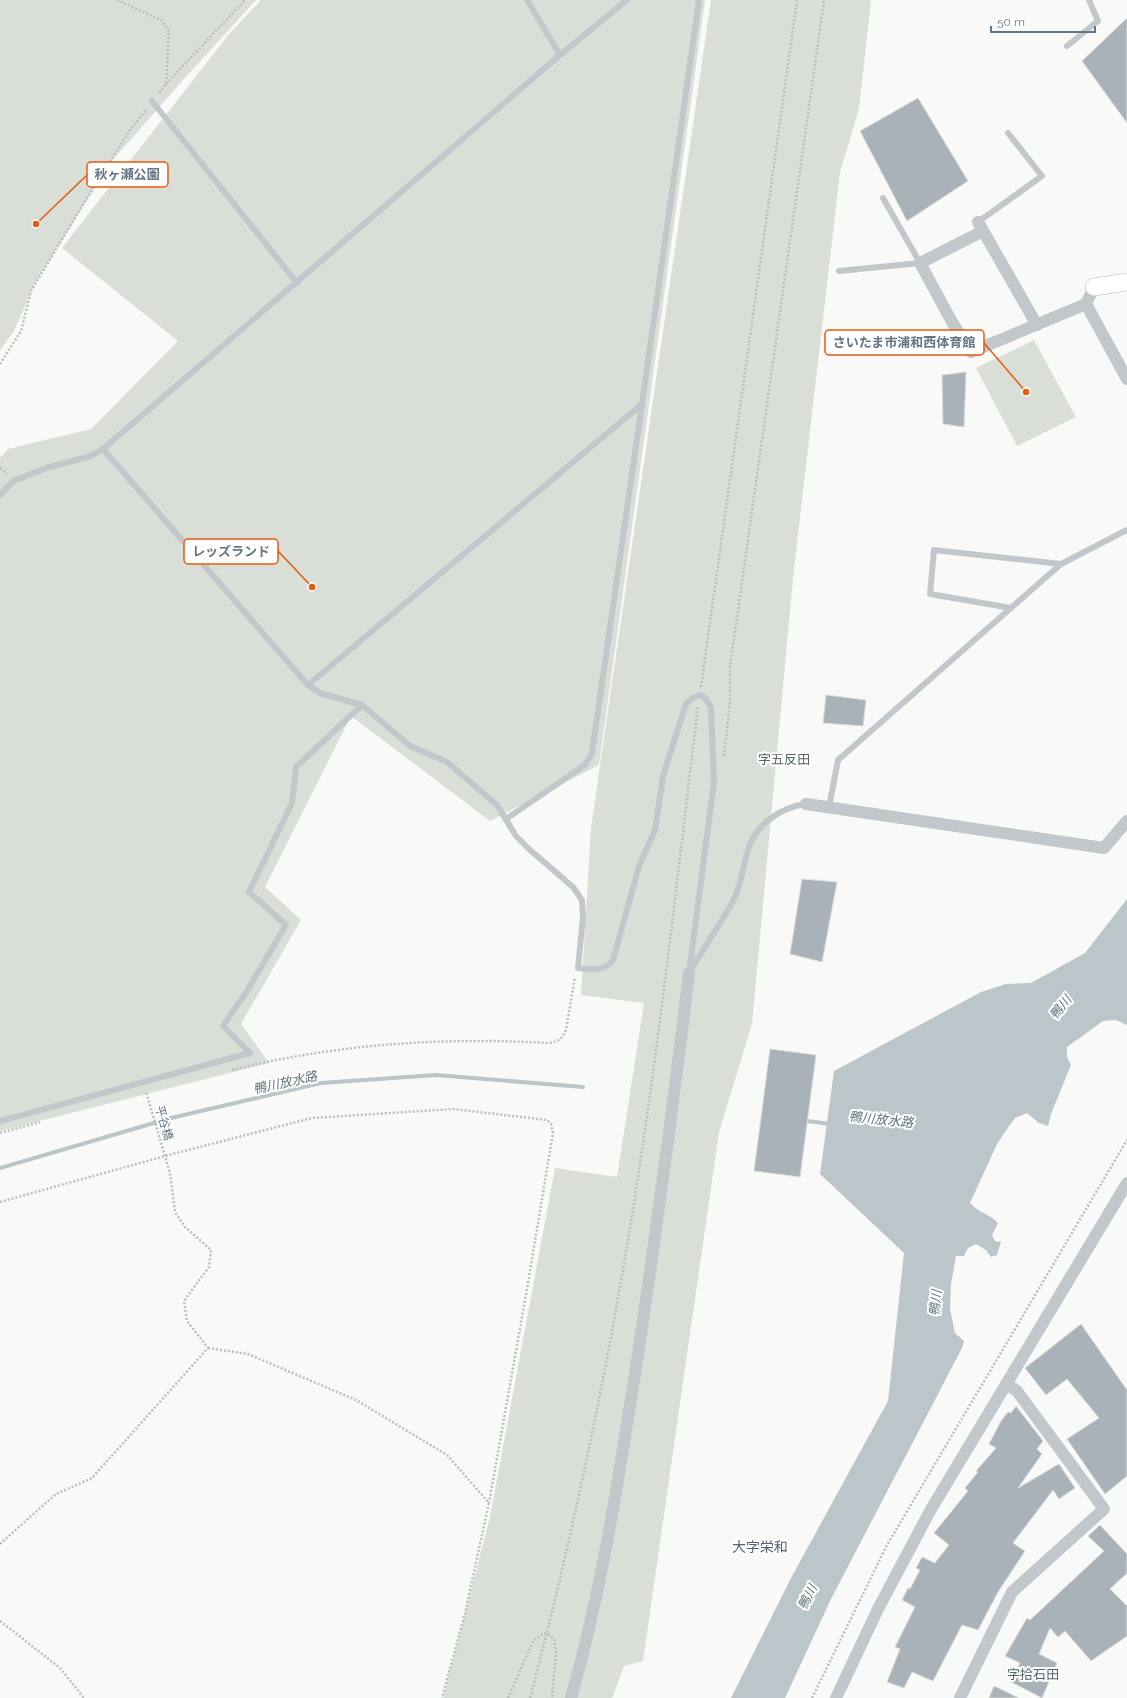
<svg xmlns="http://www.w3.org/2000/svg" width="1127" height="1698" viewBox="0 0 1127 1698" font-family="Raleway,'Noto Sans JP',sans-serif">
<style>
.green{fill:#d9ded6}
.water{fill:#bac6ca}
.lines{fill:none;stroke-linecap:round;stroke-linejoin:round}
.stream{stroke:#bac6ca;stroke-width:4}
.building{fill:#a9b2b9;stroke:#dbdbd9}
.secondary-casing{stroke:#b4bbc0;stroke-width:18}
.path{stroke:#babec1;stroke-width:2.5;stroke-dasharray:2 2;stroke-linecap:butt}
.lane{stroke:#c2c7cb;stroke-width:6}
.street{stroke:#c2c7cb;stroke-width:12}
.secondary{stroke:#fff;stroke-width:17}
.labels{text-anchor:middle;stroke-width:4;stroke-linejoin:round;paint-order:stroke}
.street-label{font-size:12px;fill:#637683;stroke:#fff}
.neighbourhood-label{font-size:13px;fill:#56646d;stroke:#fff}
.water-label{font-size:13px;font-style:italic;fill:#5e757c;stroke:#fff}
.quarter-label{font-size:14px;fill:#56646d;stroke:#fff}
.leader{fill:none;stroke:#e8590c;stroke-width:1.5}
.callout-dot{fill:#e8590c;stroke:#fff;stroke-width:1.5}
.callout{fill:#fff;stroke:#e8590c;stroke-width:1.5}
.callout-label{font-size:13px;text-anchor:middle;font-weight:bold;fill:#637683}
</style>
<rect width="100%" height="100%" fill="#f9f9f7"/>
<g class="green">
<path d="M0,0H256L183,80L111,162L34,285L14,331L0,350Z"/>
<path d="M261,0H705L599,765L490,821L351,716L265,887L301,920L241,1024L269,1063L0,1131V458L8,449L91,429L178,341L62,248L229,34Z"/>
<path d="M711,0H871L859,109L840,172L793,578L752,1024L719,1132L643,1661L624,1666L612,1698H443L490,1517L555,1168L617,1177L644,1003L581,995L591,828Z"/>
<path d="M1034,340L1076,417L1017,446L976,368Z"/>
</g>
<path class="water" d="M1127,899V1025L1116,1020L1103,1021L1067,1047V1057L1071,1065L1051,1114L1048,1126L1039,1123L1027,1113L1015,1118L1007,1129L997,1144L970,1203C980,1214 989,1213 998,1223L992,1235L995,1241L1001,1242L997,1255L991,1257L986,1250L976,1244L968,1248L964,1256H956L951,1284L950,1309L955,1333L964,1341L962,1348L831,1599L785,1698H731L791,1578L888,1401L904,1253L820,1174L834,1071L981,992L1006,984L1031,983L1085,953Z"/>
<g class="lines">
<g class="stream">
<path d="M807,1121L831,1124"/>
<path d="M0,1168L171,1118L321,1083L436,1075L583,1087"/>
</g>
</g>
<g class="building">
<path d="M1127,18V123L1082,61Z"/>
<path d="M918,98L968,181L907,221L860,131Z"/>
<path d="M966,372L964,427L943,424L942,375Z"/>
<path d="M826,695L866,700L863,726L823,723Z"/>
<path d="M802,879L837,882L822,962L790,954Z"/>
<path d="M770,1049L816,1055L800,1177L754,1171Z"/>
<path d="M1081,1324L1127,1390V1476L1105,1494L1067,1439L1099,1418L1067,1379L1046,1395L1025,1368Z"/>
<path d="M1016,1406L1043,1441L1037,1449L1042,1454L1018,1488L1059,1464L1075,1488L1059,1499L1053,1490L1013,1543L1025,1551L998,1592L978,1630L962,1625L933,1681L912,1672L904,1688L887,1682L900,1649L895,1647L915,1607L902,1600L908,1588L910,1589L920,1570L916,1568L922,1557L935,1563L949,1545L934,1533L968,1491L965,1488L978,1472L976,1471L996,1448L989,1444L1001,1421L1008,1412L1011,1413Z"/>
<path d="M1100,1525L1127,1554V1573L1110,1589L1127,1606V1636L1091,1661L1065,1631L1058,1637L1050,1628L1039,1654L1057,1663L1042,1698L1011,1682L1020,1663L1005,1656L1027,1618L1030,1620L1104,1551L1088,1536Z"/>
<path d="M994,1686L1019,1698H989Z"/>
</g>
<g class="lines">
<g class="secondary-casing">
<path id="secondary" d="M1094,287L1127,282"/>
</g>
<g class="path">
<path d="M117,0L161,20L169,31L166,84L158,94"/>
<path d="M166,84L245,0"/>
<path d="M0,364L21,331L31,291L82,206L130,130L147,109"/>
<path d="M0,468L7,474"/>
<path d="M701,687L797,0"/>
<path d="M724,756L730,703V667L824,0"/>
<path d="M232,1070C336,1044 441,1037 548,1043C558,1042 562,1039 566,1030L575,977"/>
<path d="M0,1133L40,1122"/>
<path d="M0,1202L165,1156L312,1118L453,1109L547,1120L551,1124L553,1133L527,1289L489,1503"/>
<path d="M208,1348L248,1354L356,1400L447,1455L489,1503L465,1613L442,1698"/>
<path d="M0,1544L56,1494L92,1478L208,1348L187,1321L184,1301L209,1267L211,1250L185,1227L175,1212L170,1173L146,1092"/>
<path d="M0,1621L60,1668L84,1698"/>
<path d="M508,1698L533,1641L542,1634L547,1633L554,1639L556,1652L552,1698"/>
<path d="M530,1698C571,1543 604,1386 630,1228C658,1055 677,880 698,706"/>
<path d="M812,1698L887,1545L1127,1140"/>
</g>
<g class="lane">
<path d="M527,0L560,55"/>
<path d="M627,0L560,55L103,449L308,685L642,404L699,0"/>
<path d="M1067,46L1098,21L1089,0"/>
<path d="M152,101L297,283"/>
<path d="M978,222L1042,176L1008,133"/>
<path d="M839,271L920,263L883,198"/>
<path d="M0,495L13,481L49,467L88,457L103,449"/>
<path d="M1011,608L930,594L934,550L1061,564"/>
<path d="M308,685L320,693L362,705L410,746L447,762L497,805L516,836L530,850L573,887L582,900L583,917L578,968C591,970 605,971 613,960L639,866L655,830L663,776L686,704L692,698L700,695C706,698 708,701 711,708L714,782L689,973C703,949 719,926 732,903C742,886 742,868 748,850C755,825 781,807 806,804"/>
<path d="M829,807L838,760L1061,564L1127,530"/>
<path d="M506,819L585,765L592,753L642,404"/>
<path d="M0,1121L250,1053L223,1026L247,991L286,925L249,892L292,803L296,767L362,705"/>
</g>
<g class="street">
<path d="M978,222L1037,325"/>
<path d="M983,231L920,263L952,322L971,352L1086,304"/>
<path d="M1094,287L1086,304L1127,379"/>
<path d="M806,804L1104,848L1127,821"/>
<path d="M571,1698C603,1585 620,1470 638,1354C657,1227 674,1100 689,973"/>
<path d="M836,1698L878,1609L930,1511L1127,1183"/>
<path d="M960,1698L1012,1592L1104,1509L1017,1391L1007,1384"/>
</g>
<use href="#secondary" class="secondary"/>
</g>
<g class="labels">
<g class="street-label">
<text transform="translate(164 1123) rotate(74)" y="4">平谷橋</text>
</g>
<g class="neighbourhood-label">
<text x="784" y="764">字五反田</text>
<text x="1033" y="1679">字拾石田</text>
</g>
<g class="water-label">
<text transform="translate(1060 1007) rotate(-51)" y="5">鴨川</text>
<text transform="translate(285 1082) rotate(-12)" y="5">鴨川放水路</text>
<text transform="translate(881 1119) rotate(6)" y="5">鴨川放水路</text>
<text transform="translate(935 1303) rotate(-84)" y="5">鴨川</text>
<text transform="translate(807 1597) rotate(-63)" y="5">鴨川</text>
</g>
<g class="quarter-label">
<text x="760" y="1552">大字栄和</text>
</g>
</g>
<path class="leader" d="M36 224L87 175M1026 392L984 343M312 587L278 551"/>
<g class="callout-dot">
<circle cx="36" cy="224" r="4"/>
<circle cx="1026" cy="392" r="4"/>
<circle cx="312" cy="587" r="4"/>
</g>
<g class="callout">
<rect x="87" y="162" width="81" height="25" rx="4"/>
<rect x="825" y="330" width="159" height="25" rx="4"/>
<rect x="184" y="539" width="94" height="25" rx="4"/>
</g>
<g class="callout-label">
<text x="127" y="179">秋ヶ瀬公園</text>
<text x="904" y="347">さいたま市浦和西体育館</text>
<text x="231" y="556">レッズランド</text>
</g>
<path d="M991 26v6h104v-6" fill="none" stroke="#637683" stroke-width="2"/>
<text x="997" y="26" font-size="12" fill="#637683" stroke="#ffffff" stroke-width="3" paint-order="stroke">50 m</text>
</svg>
